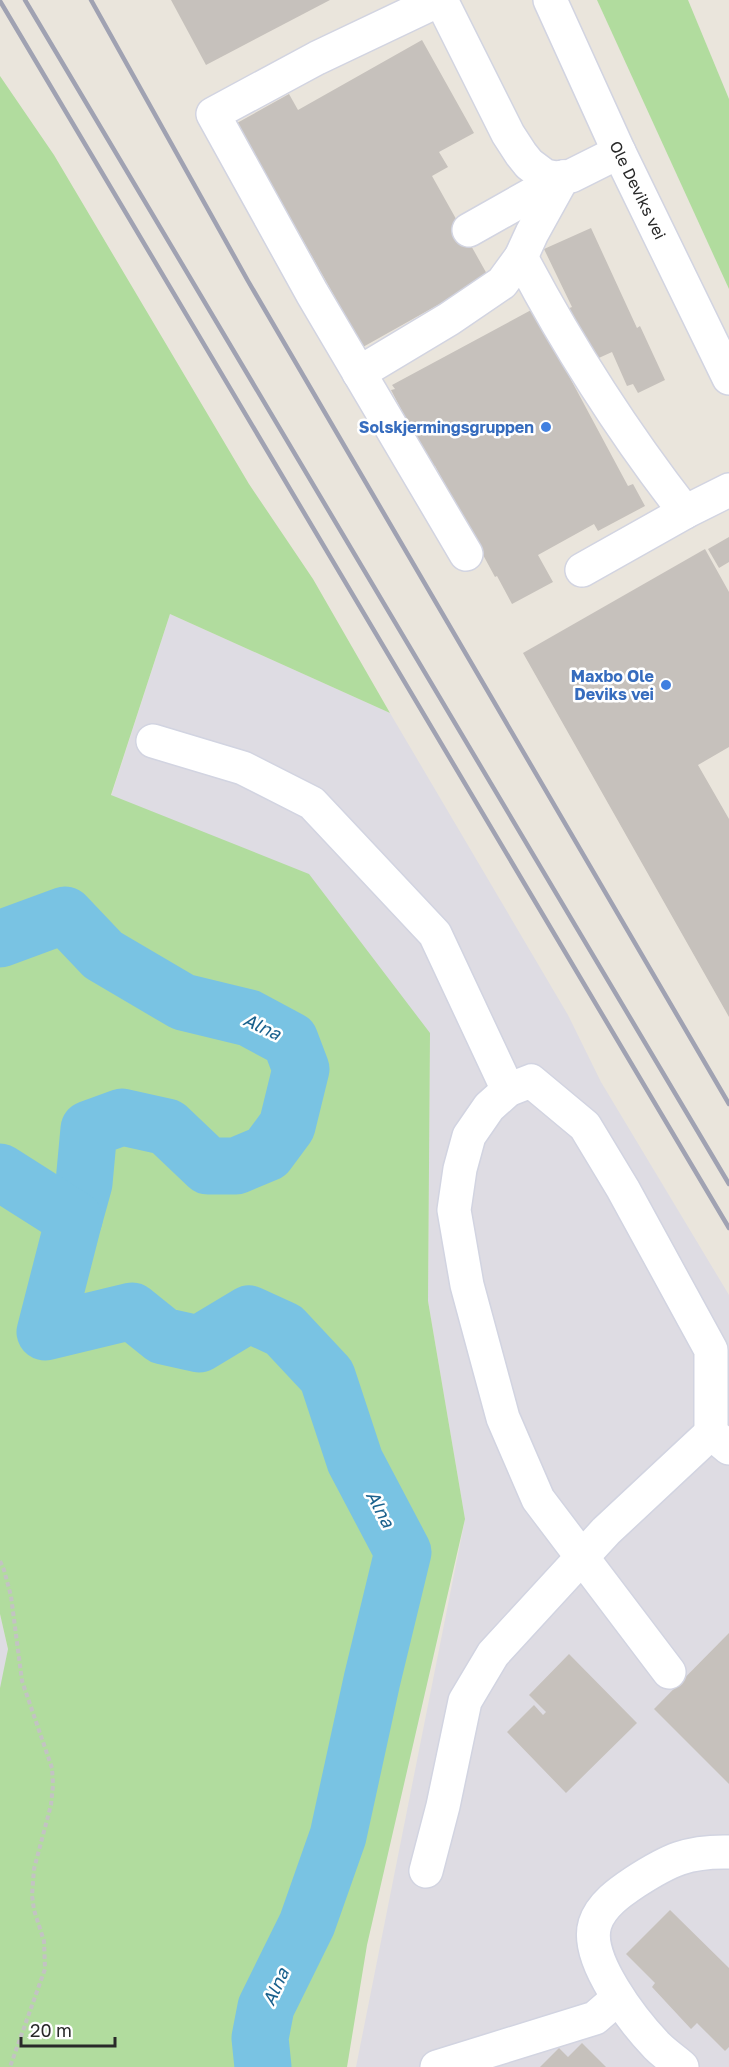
<svg xmlns="http://www.w3.org/2000/svg" width="729" height="2067" viewBox="0 0 729 2067" font-family="'Golos Text',sans-serif">
<style>
.industrial{fill:#dedce3}
.green{fill:#b1dc9e}
.lines{fill:none;stroke-linecap:round;stroke-linejoin:round}
.river{stroke:#79c3e3;stroke-width:57}
.building{fill:#c6c1bc}
.minor-casing{stroke:#d2d4e1;stroke-width:36}
.path{stroke:#c3c3c3;stroke-width:4;stroke-dasharray:4.5 3;stroke-linecap:butt}
.minor{stroke:#fff;stroke-width:33}
.rail{stroke:#a0a2b2;stroke-width:4.5}
.shop-dot{fill:#3f7fe0;stroke:#fff;stroke-width:2}
.labels{text-anchor:middle;stroke-width:5;stroke-linejoin:round;paint-order:stroke}
.street-label{font-size:16px;fill:#292929;stroke:#fff}
.shop-label{font-size:16px;font-weight:bold;fill:#366cbe;stroke:#fff;text-anchor:end}
.water-label{font-size:18px;font-style:italic;fill:#1a618d;stroke:#fff}
</style>
<rect width="100%" height="100%" fill="#eae5dc"/>
<g class="industrial">
<path d="M170,614L390,713L568,1015L601,1082L729,1295V2067H356L465,1519L428,1301L430,1033L111,796Z"/>
<path d="M0,1614L8,1649L0,1699Z"/>
</g>
<g class="green">
<path d="M597,0H688L729,99V289Z"/>
<path d="M0,76L54,155L249,484L313,579L390,713L170,614L111,795L309,874L430,1033L428,1301L465,1519L367,1945L347,2067H0V1688L8,1649L0,1614Z"/>
</g>
<g class="lines">
<g class="river">
<path d="M0,939L65,915L103,955L183,1002L249,1018L290,1040L301,1069L287,1126L267,1153L236,1166H208L167,1127L122,1117L89,1129L84,1183L74,1219"/>
<path d="M0,1172L74,1219L45,1332L132,1311L163,1336L199,1344L249,1314L284,1330L327,1376L355,1461L403,1552L372,1680L338,1836L307,1924L266,2007L260,2038L263,2067"/>
</g>
</g>
<g class="building">
<path d="M171,0H330L206,65Z"/>
<path d="M422,40L474,133L439,152L448,167L432,176L492,283L456,303L452,297L363,347L237,123L289,94L298,110Z"/>
<path d="M591,228L637,328L640,326L665,380L638,393L633,384L627,386L612,352L590,362L562,311L572,307L544,249Z"/>
<path d="M533,309L628,486L633,484L645,506L598,531L594,524L538,555L553,582L512,604L497,576L495,577L435,466L432,468L391,390L395,389L392,385Z"/>
<path d="M729,537V562L719,568L708,549Z"/>
<path d="M705,549L729,592V747L698,765L729,819V1017L523,653Z"/>
<path d="M729,1633V1784L654,1709Z"/>
<path d="M569,1654L637,1723L566,1793L507,1732L534,1705L543,1715L546,1712L529,1695Z"/>
<path d="M670,1910L729,1968V2047L725,2051L697,2023L691,2029L652,1987L655,1983L626,1954Z"/>
<path d="M582,2043L606,2067H540L559,2048L568,2057Z"/>
</g>
<g class="lines">
<g class="minor-casing">
<g id="minor">
<path d="M439,0L317,58L213,114L312,293L466,554"/>
<path d="M441,0L508,134L521,154L529,164L545,176L556,178L571,176L619,152"/>
<path d="M550,0L619,152L729,378"/>
<path d="M469,230L563,177"/>
<path d="M521,257C569,348 622,431 685,512"/>
<path d="M359,373L449,319L502,283L521,257L532,233L563,177"/>
<path d="M582,570L685,512L729,490"/>
<path d="M153,741L243,768L312,803L435,934L508,1090"/>
<path d="M669,1672L538,1499L503,1418L467,1285L454,1210L460,1169L469,1136L489,1107L508,1090L531,1081L585,1126L623,1189L711,1350V1433L729,1448"/>
<path d="M426,1871L443,1806L465,1701L493,1654L606,1531L711,1433"/>
<path d="M437,2067L595,2018L618,1998"/>
<path d="M682,2067C674,2060 665,2054 657,2046C634,2022 584,1959 595,1924C601,1905 620,1892 635,1882C669,1860 688,1851 729,1852"/>
</g>
</g>
<path class="path" d="M0,1561L4,1570L11,1596L22,1681L52,1768L53,1785L51,1805L34,1869L32,1895L34,1910L44,1941L45,1969L10,2067"/>
<use href="#minor" class="minor"/>
<g class="rail">
<path d="M25,0L729,1184"/>
<path d="M91,0L248,281L729,1104"/>
<path d="M0,1L729,1228"/>
</g>
</g>
<g class="shop-dot">
<circle cx="546" cy="427" r="6"/>
<circle cx="666" cy="685" r="6"/>
</g>
<g class="labels">
<g class="street-label">
<text transform="translate(638 190) rotate(64)" y="6">Ole Deviks vei</text>
</g>
<g class="shop-label">
<text x="534" y="433">Solskjermingsgruppen</text>
<text x="654" y="682">Maxbo Ole<tspan x="654" dy="18">Deviks vei</tspan></text>
</g>
<g class="water-label">
<text transform="translate(262 1027) rotate(25)" y="6">Alna</text>
<text transform="translate(380 1509) rotate(62)" y="6">Alna</text>
<text transform="translate(276 1987) rotate(-66)" y="6">Alna</text>
</g>
</g>
<path d="M21 2037v9h94v-9" fill="none" stroke="#292929" stroke-width="3"/>
<text x="30" y="2037" font-size="18" fill="#292929" stroke="#ffffff" stroke-width="4.5" paint-order="stroke">20 m</text>
</svg>
